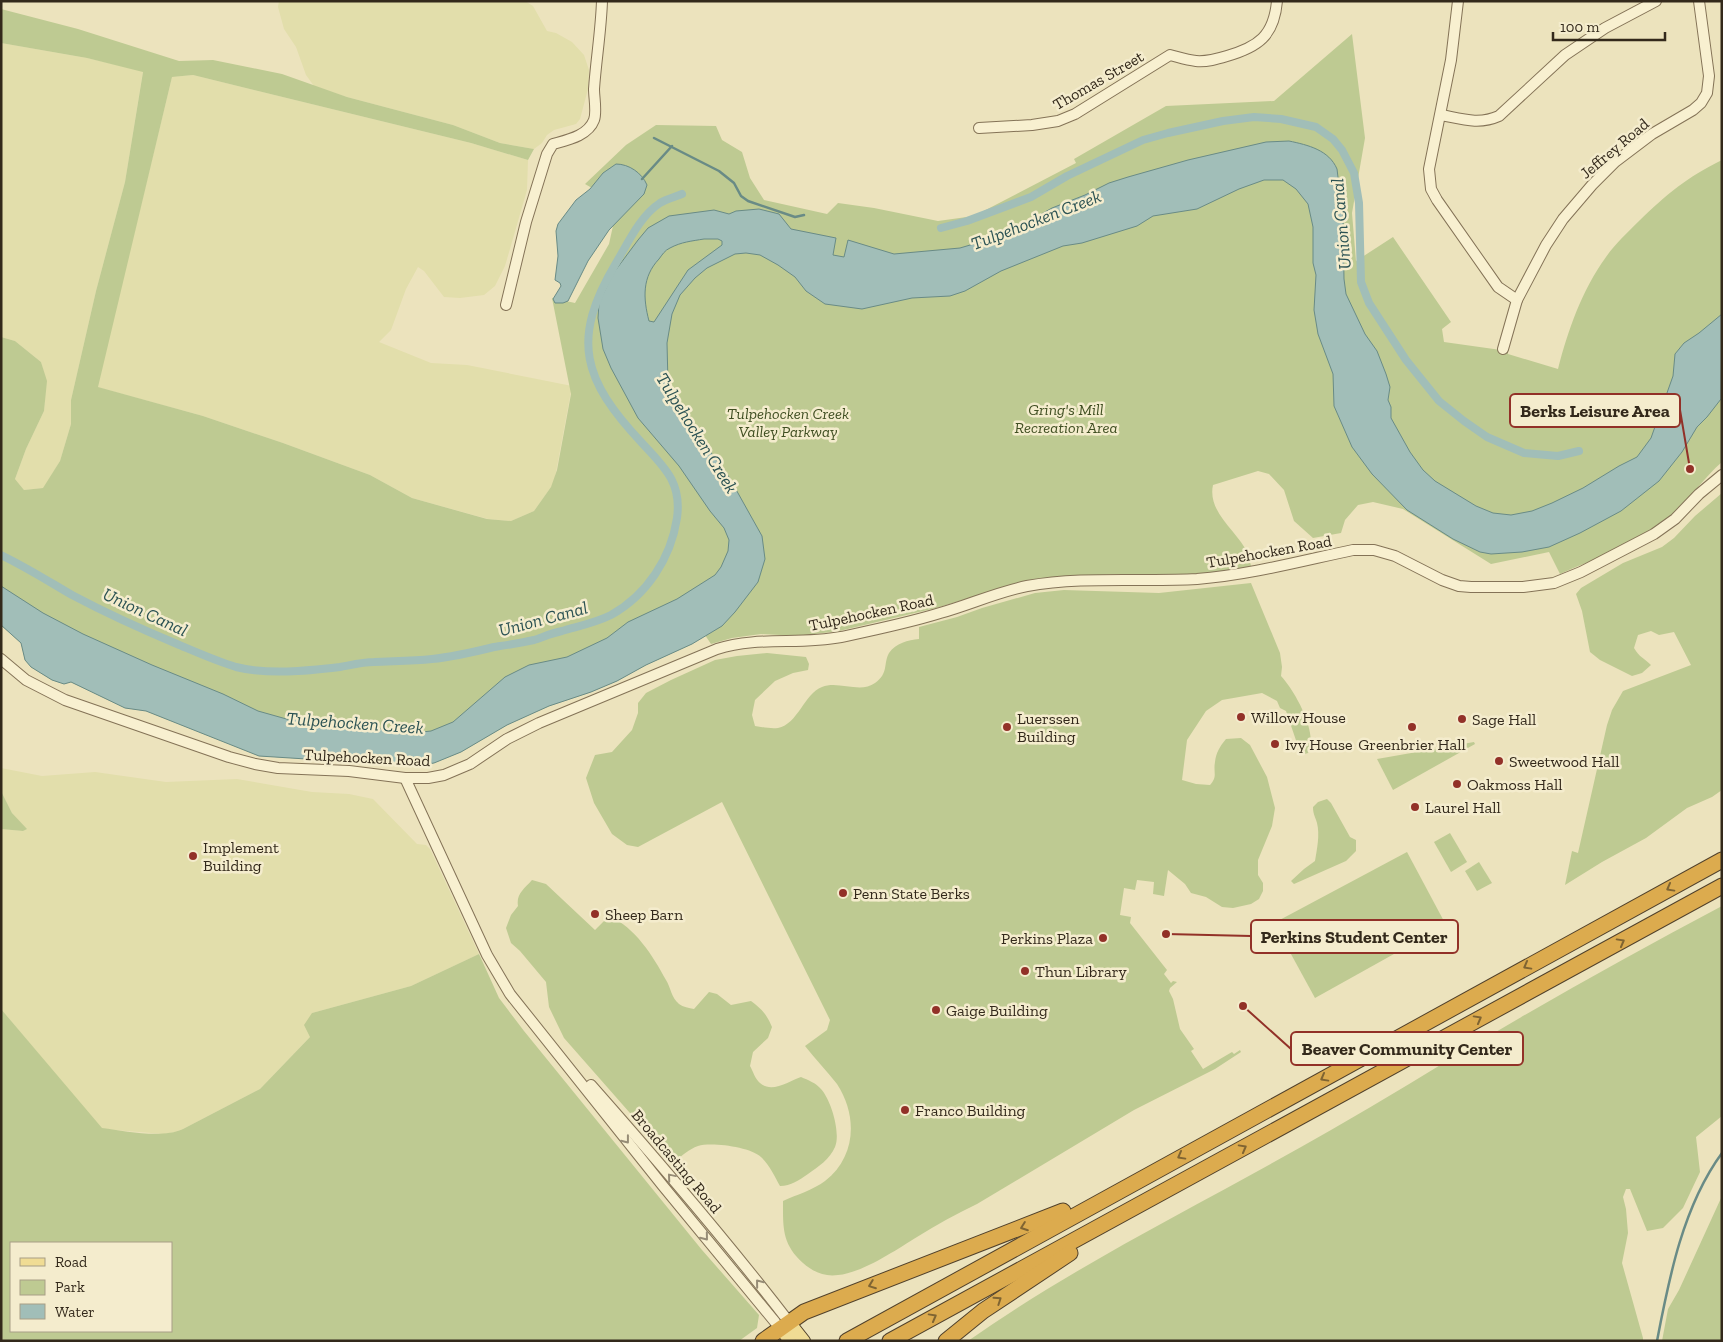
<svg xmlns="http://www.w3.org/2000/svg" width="1723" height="1342" viewBox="0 0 1723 1342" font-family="'Zilla Slab',serif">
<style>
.farmland{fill:#e2deab}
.green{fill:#beca92;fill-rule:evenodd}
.water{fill:#a1beb8;stroke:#698b86;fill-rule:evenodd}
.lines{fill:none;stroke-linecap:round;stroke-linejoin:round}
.stream{stroke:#698b86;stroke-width:2.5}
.canal{stroke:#a1beb8;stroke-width:8}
.minor-casing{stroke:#847357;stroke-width:12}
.major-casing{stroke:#51412b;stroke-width:14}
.highway-casing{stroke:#51412b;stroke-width:17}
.minor{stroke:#f8f0d0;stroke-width:10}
.major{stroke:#f0dc94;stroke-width:12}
.highway{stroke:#dcab4e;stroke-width:15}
.oneway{stroke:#7f6432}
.oneway2{stroke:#968c76}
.poi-dot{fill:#923128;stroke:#f4eccd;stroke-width:2}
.labels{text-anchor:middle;stroke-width:5;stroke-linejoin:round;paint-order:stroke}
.street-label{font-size:16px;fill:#33291b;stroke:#f4eccd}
.park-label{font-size:16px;font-style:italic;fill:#404f22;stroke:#f4eccd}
.poi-label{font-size:16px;fill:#33291b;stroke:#f4eccd;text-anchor:start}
.water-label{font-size:18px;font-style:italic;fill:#2b5253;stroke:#f4eccd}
.leader{fill:none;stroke:#923128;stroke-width:2}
.callout-dot{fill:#923128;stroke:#f4eccd;stroke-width:2}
.callout{fill:#f4eccd;stroke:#923128;stroke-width:2}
.callout-label{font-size:18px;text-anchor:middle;font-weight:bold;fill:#33291b}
</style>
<rect width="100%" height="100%" fill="#ece3bd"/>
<g class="farmland">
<path d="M279,1H525L533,6L547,31L556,33L572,42L584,55L589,70L588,89L580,119L576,124L554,130L547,135L542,143L534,149L500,143L453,125L347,97L314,86L306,75L296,47L284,29L278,7Z"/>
<path d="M1,43L87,58L143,71L125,182L96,291L71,400V424L60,461L44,488L24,490L15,479L26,449L44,411L46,381L41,362L15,341L1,337Z"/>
<path d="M193,75L471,143L528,160L527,190L505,266L495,286L484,295L460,298L444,297L424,271L418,267L406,289L391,330L379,342L431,363L467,365L572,386L554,483L534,511L511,521L488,519L412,498L370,475L283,443L203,416L97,387L172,77Z"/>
<path d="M1,768L42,776L95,772L166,782L237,779L312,792L349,794L373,799L417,844L426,845L430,849L479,954L411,986L312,1013L310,1037L260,1089L183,1129L175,1132L164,1134L102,1129L1,1009V829L23,831L26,829L12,813L1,791Z"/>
</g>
<g class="green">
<path d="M1,9L78,29L179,61L213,60L282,74L347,97L453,125L500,143L534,149L528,160L471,143L193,75L172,77L98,387L203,416L283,443L370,475L412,498L487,519L511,521L534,511L551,487L557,470L571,394L552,298L575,303L609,244L618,203L585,184L626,145L656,125L716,126L722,140L742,152L750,178L764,200L827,214L838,203L874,208L938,221L974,216L1076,163L1074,159L1166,106L1274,101L1352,34L1365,138L1352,213L1356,261L1393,237L1451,322L1442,329L1444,342L1508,351V354L1558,369C1568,330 1582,290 1606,257C1615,244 1628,232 1639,221C1667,194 1687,177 1722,160V462C1701,480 1687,504 1667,521C1639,544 1593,559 1560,574L1549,552L1491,564L1403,509L1373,502L1358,505L1345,520L1341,533L1313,538L1294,521L1284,490L1269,474L1258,471L1213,485C1207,513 1238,531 1248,554C1249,558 1250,562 1251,566L1236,571L1203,574H1115L1026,581L936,608L839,631L799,636L761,634L732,638L711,644L705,635L692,644L646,665L617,681L591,692L549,706L507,725L461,752L434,763L422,765H401L339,758L322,760L259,756L146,711L125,708L71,682L64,684L52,680L31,667L25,660L21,643L1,625V337L15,341L41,362L47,381L44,411L26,449L15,479L24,490L43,488L60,461L71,424V400L96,291L125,182L143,72L87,58L1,43Z"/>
<path d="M1722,493V790L1712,797L1687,808L1646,838L1602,862L1565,885L1572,851L1578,853L1607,725L1612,710L1623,691L1691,665L1674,632L1659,635L1651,631L1638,635L1634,648C1640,658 1643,657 1651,665L1642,673L1632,676L1600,660L1590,652L1582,611L1576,594L1581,588L1623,563L1662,547L1674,538L1695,516Z"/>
<path d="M1251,583L1280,653L1282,667L1281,676C1295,691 1319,734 1308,753L1301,755L1286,711L1280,708L1277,701L1262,693L1222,700L1206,711L1187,740L1182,780L1196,784L1210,785C1218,776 1213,773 1215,762C1216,753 1220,746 1226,739L1241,738L1250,745L1267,777L1275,808L1272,826L1258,860V875L1263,883V891L1259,899L1251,904L1233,908L1222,907L1206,897L1191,893L1185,884L1168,870L1164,896L1153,894L1154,882L1137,880L1135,890L1124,888L1120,915L1131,917L1130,923L1163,965L1167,970L1164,974L1171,983L1173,981L1177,982L1170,988L1169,991L1173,999L1180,1029L1194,1049L1191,1051L1203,1069L1232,1052L1234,1054L1240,1050L1241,1052L1215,1069L1134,1110L977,1204C956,1214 936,1225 917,1237C896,1250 862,1273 838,1275C825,1277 813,1272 803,1263C782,1244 783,1228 783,1201C796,1195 813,1190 825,1181C856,1157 858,1116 837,1084C827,1071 815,1059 805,1046L827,1030L830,1020L722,802L638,847L627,845L612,834L594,803L586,778L595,755L612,752L632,730L638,713V703L646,693L671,680L715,660L737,656L767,653L806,657L809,664L808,670L793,673L775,681L755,700L752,715L755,726C762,727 771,729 778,728C798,724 804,694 822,687C838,680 860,694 875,683C889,673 883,664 889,653C896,643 908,640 919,639V627L957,617L982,608L1035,593L1064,590L1159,593Z"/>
<path d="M1474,742L1475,744L1393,790L1377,759Z"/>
<path d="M1,791L12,813L27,829L23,831L1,829Z"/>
<path d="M1327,799L1331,803L1350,837L1356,840V851L1346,861L1294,884L1291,881L1304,869L1315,861C1317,849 1320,835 1317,823C1315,816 1313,814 1313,807L1318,802Z"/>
<path d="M1450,833L1467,862L1451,872L1434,842Z"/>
<path d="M1407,852L1446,925L1315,998L1274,923Z"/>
<path d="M1479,862L1492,883L1477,891L1465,871Z"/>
<path d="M532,880L546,884L595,930L609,916C635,927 653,956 666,980C671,988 671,997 679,1004C683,1007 689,1008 694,1009L709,992L717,994L731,1005L751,1001C762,1009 767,1015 772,1027L768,1038L753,1052L750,1066C753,1071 755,1079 760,1083C772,1094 789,1081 801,1077C808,1080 816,1083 821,1089C831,1100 841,1133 835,1147C830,1159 818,1167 808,1174C799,1180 791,1186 780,1186C775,1177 769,1164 761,1157C750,1147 712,1142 698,1146C689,1149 682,1156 675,1161L666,1154L564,1038L549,1007L546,982L520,951L511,943L506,928L511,915L518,906C516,894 524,889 532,880Z"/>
<path d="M1722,906V1116L1696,1137L1700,1172L1683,1208L1663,1228L1647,1231L1630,1189H1626L1623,1197L1626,1209L1628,1233L1622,1263L1643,1338V1341H968C1083,1260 1210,1200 1331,1130C1384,1100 1436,1067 1489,1036C1565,991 1643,948 1722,906Z"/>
<path d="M479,954L499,998L524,1031L702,1250L759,1315L757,1328L739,1341H1V1009L102,1128C126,1131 161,1139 183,1129L260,1089L310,1037L304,1025L312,1013L411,986ZM11,1243H171V1331H11Z"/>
<path d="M1722,1196V1341H1662L1668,1309L1679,1290Z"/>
</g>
<g class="water">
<path d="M1289,141C1308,145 1329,150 1337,169L1343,218L1344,279L1346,294L1365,334L1377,351L1386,374L1390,387L1388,400L1391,407V418L1410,452L1423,470L1435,481L1476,506L1493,513L1511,515L1532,511L1552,503L1583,488L1619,466L1637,457L1651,438L1673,376L1675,354L1684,343L1699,333L1722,314L1721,399L1707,417L1697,427L1682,452L1659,481L1621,511L1580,533L1549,547L1522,552L1491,554L1480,552L1453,539L1407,510L1372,474L1352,447L1334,406L1333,374L1318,334L1314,310L1316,275L1313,263V227L1308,204L1296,189L1283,180H1264L1239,189L1197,209L1153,216L1137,226L1082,243L1063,246L1001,271L965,291L950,296L912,298L862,309L825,304L806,291L795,277L778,265L760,255L746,253L735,254L707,268L695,278L680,295L672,314L667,343L668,383L684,416L729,477L762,536L765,559L758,582L735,612L722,626L692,644L646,665L617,681L591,692L549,706L507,725L461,752L434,763L422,765H401L339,758L322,760L259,756L146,711L125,708L71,682L64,684L52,680L31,667L25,660L21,643L1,625V586L43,613L83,634L152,665L223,694L258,711L290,720L312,718L335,723L413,733L431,731L453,722L505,677L529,665L567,657L607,638L628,622L677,599L715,575L721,567L728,551L729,540L724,528L710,511L679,466L638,418L611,368L603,349L598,318L599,303L612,275L638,240L648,228L669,216L714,210L729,214L736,211L759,209L779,214L791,229L836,238L833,255L844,257L848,240L894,254L960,248L1004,235L1052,208L1085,195L1109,183L1128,177L1188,160L1266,142ZM704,239H718L722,241V245L688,270L654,322L649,321C643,298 642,277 659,259C662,255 665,250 670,248C681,242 692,241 704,239Z"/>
<path d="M616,164C629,164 642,173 647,185L644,194L609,230L588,261L568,301L563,303H555L553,299L561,286L560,283L555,280L558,256L556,231L558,224L576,200L590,189L603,173Z"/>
</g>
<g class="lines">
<g class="stream">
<path d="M654,138L719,171L734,183L741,196L748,201L795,217L804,215"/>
<path d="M642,179L672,146"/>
<path d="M1657,1341C1669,1278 1683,1206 1722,1153"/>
</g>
<g class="canal">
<path d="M941,228L967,221L1031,197L1067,176L1143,140L1168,133L1223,121L1254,117L1281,119L1316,127L1333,139L1342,150L1354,173L1359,203L1361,282L1369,303L1406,360L1439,401L1464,421L1487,437L1524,453L1558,456L1579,451"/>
<path d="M1,555C26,567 48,581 72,595C106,613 141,629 177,644C196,652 216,661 236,667C269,675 306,671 340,667C351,665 363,662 374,662C393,661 412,661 432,659C453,657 474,652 494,647C507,645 521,643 534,640C543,637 552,633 562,631C579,626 595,623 611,615C647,595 671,558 677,518C682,482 664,467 642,443C583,380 570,340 616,263C628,243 640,216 660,203C667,199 675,197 682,194"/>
</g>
<g class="minor-casing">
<g id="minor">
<path d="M1458,1L1451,60L1429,169L1431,189L1437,200L1498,287L1517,300"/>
<path d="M1441,115C1462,119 1479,125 1499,116L1565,55L1605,28L1656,1"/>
<path d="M979,128L1032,125L1058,121L1075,114L1170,55C1178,57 1187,60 1196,61C1207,62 1217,59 1227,56C1258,47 1274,36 1277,1"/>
<path d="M506,305L526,222L547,154L553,144C567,140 588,136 594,120C597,112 594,98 594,89C596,60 601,31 602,1"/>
<path d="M1503,349L1517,300L1546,245L1563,219L1592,185L1615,162L1652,134L1693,110L1701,103L1707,93L1709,76L1699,1"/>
<path d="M1,659L26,680L65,700L229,757L255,764L278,768L349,771L405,778H428L444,775L470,764L507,739L539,723L717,649C758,636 799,645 841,637C874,630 908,623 940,613C969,605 997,592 1027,586C1082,576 1140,582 1197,579C1249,575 1301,561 1353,550H1374L1395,556L1442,580L1459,586L1471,587H1523L1554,583L1581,572L1654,534L1675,519L1699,494L1722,475"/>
<path d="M405,778L487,955L510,994L663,1186L780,1328"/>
<path d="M591,1085C659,1162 726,1240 789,1322"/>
</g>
</g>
<g class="major-casing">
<g id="major">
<path d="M789,1322L804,1341"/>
<path d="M780,1328L790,1341"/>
</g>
</g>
<g class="highway-casing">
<g id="highway">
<path d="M763,1341L804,1312L1063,1211"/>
<path d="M847,1341L1722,860"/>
<path d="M890,1341L1722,886"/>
<path d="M946,1341L983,1311L1070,1253"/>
</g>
</g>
<use href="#minor" class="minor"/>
<use href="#major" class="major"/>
<use href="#highway" class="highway"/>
</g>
<defs><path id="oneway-chevron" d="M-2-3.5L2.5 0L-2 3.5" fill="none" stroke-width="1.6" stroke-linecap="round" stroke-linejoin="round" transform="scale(1.25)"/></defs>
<g class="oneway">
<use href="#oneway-chevron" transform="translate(1670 888) rotate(151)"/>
<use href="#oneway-chevron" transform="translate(1621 942) rotate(-29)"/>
<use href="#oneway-chevron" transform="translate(1527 966) rotate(151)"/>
<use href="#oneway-chevron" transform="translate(1478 1019) rotate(-29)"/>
<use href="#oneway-chevron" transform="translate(1324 1078) rotate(151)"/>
<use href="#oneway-chevron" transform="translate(1243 1148) rotate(-29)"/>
<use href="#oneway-chevron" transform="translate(1181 1156) rotate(151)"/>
<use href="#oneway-chevron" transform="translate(1024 1227) rotate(160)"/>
<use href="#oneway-chevron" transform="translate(872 1285) rotate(159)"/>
<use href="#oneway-chevron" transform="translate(998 1300) rotate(-34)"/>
<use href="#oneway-chevron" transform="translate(933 1317) rotate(-29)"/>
</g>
<g class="oneway2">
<use href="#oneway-chevron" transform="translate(626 1140) rotate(52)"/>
<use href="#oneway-chevron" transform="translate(671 1177) rotate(-130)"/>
<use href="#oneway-chevron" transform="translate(705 1237) rotate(51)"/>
<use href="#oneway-chevron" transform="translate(759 1283) rotate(-129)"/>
</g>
<g class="poi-dot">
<circle cx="1241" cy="717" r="5"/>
<circle cx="1462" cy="719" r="5"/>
<circle cx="1007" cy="727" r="5"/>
<circle cx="1412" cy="727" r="5"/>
<circle cx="1275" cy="744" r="5"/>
<circle cx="1499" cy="761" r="5"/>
<circle cx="1457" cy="784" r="5"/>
<circle cx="1415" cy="807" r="5"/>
<circle cx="193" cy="856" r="5"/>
<circle cx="843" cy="893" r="5"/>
<circle cx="595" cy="914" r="5"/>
<circle cx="1103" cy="938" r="5"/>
<circle cx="1025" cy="971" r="5"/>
<circle cx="936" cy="1010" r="5"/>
<circle cx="905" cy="1110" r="5"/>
</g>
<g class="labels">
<g class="street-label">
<text transform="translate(1098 80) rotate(-30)" y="6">Thomas Street</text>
<text transform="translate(1614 148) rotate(-40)" y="6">Jeffrey Road</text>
<text transform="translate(1269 551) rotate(-10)" y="6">Tulpehocken Road</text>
<text transform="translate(871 612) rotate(-12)" y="6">Tulpehocken Road</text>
<text transform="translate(367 757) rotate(3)" y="6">Tulpehocken Road</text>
<text transform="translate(677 1161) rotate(50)" y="6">Broadcasting Road</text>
</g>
<g class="park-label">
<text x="1066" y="415">Gring's Mill<tspan x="1066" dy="18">Recreation Area</tspan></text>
<text x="788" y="419">Tulpehocken Creek<tspan x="788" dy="18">Valley Parkway</tspan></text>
</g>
<g class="poi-label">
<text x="1251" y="723">Willow House</text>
<text x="1017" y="724">Luerssen<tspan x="1017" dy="18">Building</tspan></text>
<text x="1472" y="725">Sage Hall</text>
<text x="1285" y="750">Ivy House</text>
<text x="1412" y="750" text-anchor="middle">Greenbrier Hall</text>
<text x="1509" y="767">Sweetwood Hall</text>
<text x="1467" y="790">Oakmoss Hall</text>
<text x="1425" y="813">Laurel Hall</text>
<text x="203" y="853">Implement<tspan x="203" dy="18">Building</tspan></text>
<text x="853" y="899">Penn State Berks</text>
<text x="605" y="920">Sheep Barn</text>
<text x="1093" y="944" text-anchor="end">Perkins Plaza</text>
<text x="1035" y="977">Thun Library</text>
<text x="946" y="1016">Gaige Building</text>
<text x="915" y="1116">Franco Building</text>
</g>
<g class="water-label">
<text transform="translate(1036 220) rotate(-21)" y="6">Tulpehocken Creek</text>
<text transform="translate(1341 224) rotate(-95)" y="6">Union Canal</text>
<text transform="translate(697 433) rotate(58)" y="6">Tulpehocken Creek</text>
<text transform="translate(145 612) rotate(25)" y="6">Union Canal</text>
<text transform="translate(543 619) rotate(-15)" y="6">Union Canal</text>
<text transform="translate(355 723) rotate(4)" y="6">Tulpehocken Creek</text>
</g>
</g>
<path class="leader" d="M1690 469L1680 410M1166 934L1251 936M1243 1006L1291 1049"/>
<g class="callout-dot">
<circle cx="1690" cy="469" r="5"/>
<circle cx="1166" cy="934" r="5"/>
<circle cx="1243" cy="1006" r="5"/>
</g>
<g class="callout">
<rect x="1510" y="394" width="170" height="33" rx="5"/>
<rect x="1251" y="920" width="207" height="33" rx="5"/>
<rect x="1291" y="1032" width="232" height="33" rx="5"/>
</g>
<g class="callout-label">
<text x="1595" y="417">Berks Leisure Area</text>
<text x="1354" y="943">Perkins Student Center</text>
<text x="1407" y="1055">Beaver Community Center</text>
</g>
<rect width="1723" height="1342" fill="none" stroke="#33291b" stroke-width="5"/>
<rect x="10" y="1242" width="162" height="90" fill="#f4eccd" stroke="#a79e86"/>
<rect x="20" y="1258" width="25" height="8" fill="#f0dc94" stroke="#a79e86"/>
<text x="55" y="1267" font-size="15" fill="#33291b">Road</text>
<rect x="20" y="1280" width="25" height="15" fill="#beca92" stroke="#a79e86"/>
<text x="55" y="1292" font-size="15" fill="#33291b">Park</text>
<rect x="20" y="1304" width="25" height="15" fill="#a1beb8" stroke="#a79e86"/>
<text x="55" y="1317" font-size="15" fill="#33291b">Water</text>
<path d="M1553 32v8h112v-8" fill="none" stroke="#33291b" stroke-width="2.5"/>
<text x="1560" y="32" font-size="15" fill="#33291b" stroke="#f4eccd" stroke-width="4" paint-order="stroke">100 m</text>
</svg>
